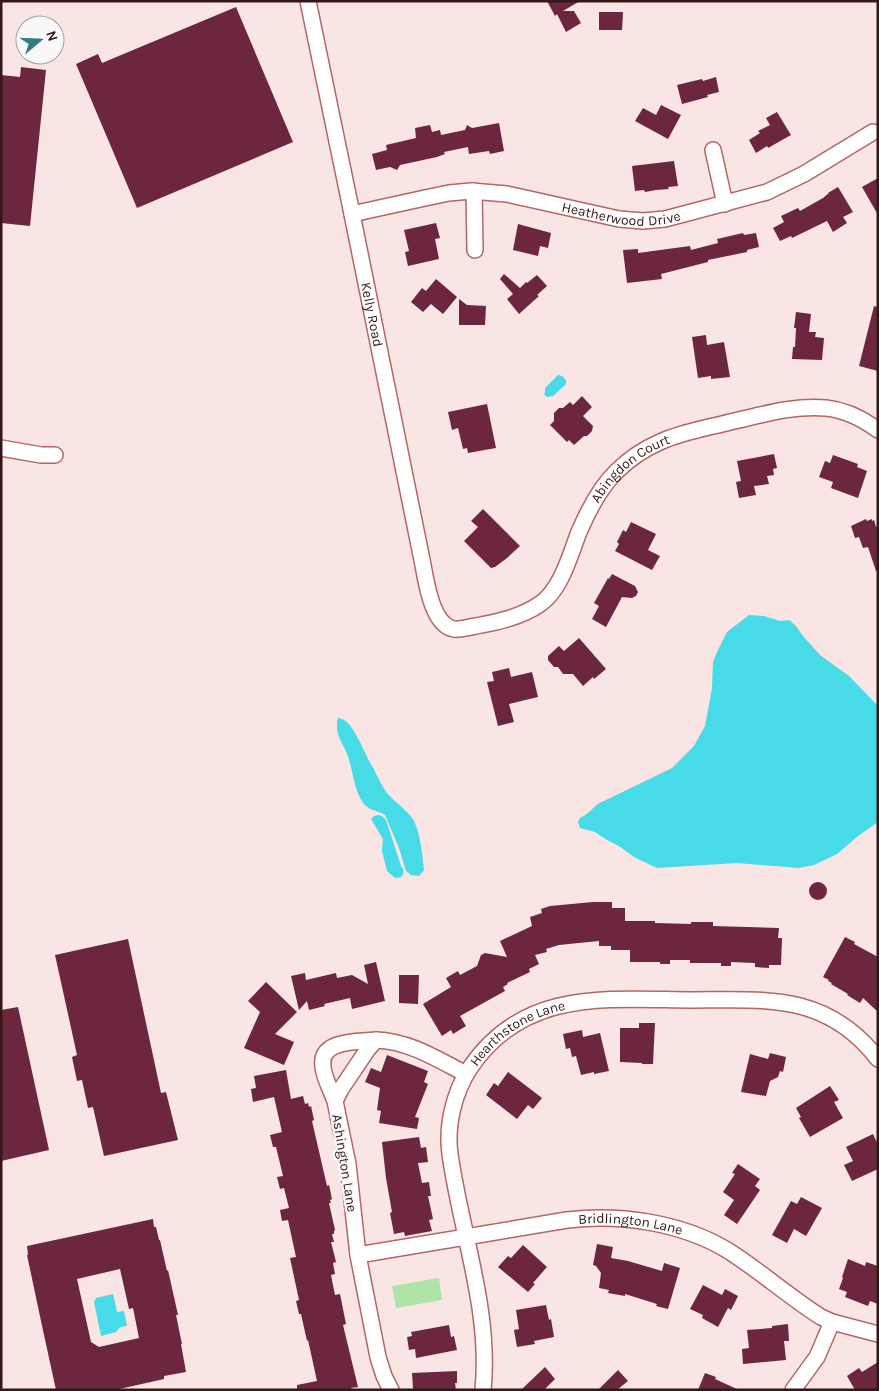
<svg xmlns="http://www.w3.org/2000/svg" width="879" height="1391" viewBox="0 0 879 1391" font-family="Karla,sans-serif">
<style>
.green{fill:#aee4a7}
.water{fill:#46dbe6}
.building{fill:#6c273e;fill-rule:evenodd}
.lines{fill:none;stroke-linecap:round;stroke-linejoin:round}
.minor-casing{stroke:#b46665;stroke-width:18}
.minor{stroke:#fff;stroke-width:15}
.labels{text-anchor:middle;stroke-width:5;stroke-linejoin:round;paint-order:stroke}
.street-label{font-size:14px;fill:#361616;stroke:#f8f8f8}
</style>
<rect width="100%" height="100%" fill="#f8e5e4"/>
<path class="green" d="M439,1278L442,1300L396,1308L392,1286Z"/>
<g class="water">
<path d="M558,375L562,376L566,380V384L553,396L547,397L544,394L545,392V388Z"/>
<path d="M749,615L764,616L780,621L789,620L796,626L803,636L820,655L849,676L878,706V822L858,836L837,854L814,865L799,868L737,863L657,868L634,857L619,846L607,840L595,832L580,828L578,822L580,818C590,814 594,804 604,801L672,768L694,746L705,726L712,688L713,662L717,652L727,632Z"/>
<path d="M338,718C352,717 365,755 372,766C377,775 381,785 387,793C395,803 408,810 414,821C421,836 422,854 424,870L419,876L411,875L406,871L399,848L385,815C378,810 370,811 364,804C354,791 353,771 348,756C345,748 340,741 338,734C337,729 336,723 338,718Z"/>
<path d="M379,815L382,816L386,820L401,866C404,870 405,873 401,877L395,878L387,871L382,851L383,839L371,819L374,816Z"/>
<path d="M113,1294L117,1312L124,1311L127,1326L120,1327L116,1332L101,1336L94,1302L96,1298Z"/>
</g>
<g class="building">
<path d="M547,1H580L563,11H574L581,23L566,32L557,14L555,16Z"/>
<path d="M236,7L293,142L137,208L76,64L98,54L102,63Z"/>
<path d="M599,12H623L622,30H599Z"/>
<path d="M21,67L46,70L30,226L1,223V75L20,77Z"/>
<path d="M716,77L719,92L707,95L708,97L682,104L677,85L702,79L703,81Z"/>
<path d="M661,105L681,115L668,139L635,121L643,108L656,115Z"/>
<path d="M777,112L791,135L768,148L767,146L756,153L749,140L760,133L758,131L770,125L766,118Z"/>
<path d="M499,123L504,151L490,154L489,151L469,154L468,147L444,152L445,154L437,157L400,165L397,170L390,167L376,170L372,154L387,150L386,145L416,138L415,128L430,125L432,132L440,130L441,135L465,130L467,125L472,128Z"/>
<path d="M674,161L678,186L668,187L669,189L656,190L645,192L644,190L635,191L632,166Z"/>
<path d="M878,178V215L862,187Z"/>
<path d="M838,187L853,212L843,217L847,223L833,232L827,221L792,238L791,236L780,241L773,228L784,222L781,216L798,208L800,211L823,198L829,193H828Z"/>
<path d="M436,223L440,238L435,239L439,259L408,266L405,252L409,251L404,230Z"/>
<path d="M518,224L551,233L548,248L540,246L538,256L513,250Z"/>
<path d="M743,233L744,235L756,233L759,247L747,250V252L708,260V262L661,274L662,279L627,283L623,250L638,249V253L690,246L691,250L718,243L717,239Z"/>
<path d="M504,274L520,288L526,282L527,283L537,275L547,286L537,295L539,296L519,314L507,299L513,294L500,279Z"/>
<path d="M436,279L457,297L443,314L431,304L423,312L411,302L422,288L426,291Z"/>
<path d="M459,299L467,305L486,306L485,325H459Z"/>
<path d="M874,306L878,307V371L859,366Z"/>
<path d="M796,312L811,314L809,332H816L815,337L824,338L822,360L792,359L793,347H795L796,328H794Z"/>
<path d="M706,335L707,345L724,342L730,377L711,379V376L698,378L692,337Z"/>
<path d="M582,396L592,407L583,416L593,426L592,431L587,436H584L574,445L569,440L567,442L550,425L554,421V413L559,408H563L570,402L573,405Z"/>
<path d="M487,404L496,448L468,453L467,448L463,449L458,428L452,430L448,412Z"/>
<path d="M774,454L777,468L773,469L774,475L767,476L769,484L754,486L756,495L739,498L736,482L741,481L737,461Z"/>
<path d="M833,455L858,464L857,467L867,471L858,498L831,488L833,482L819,477L825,461L830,463Z"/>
<path d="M483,509L520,546L507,558L495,567L491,568L464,541L478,527L471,521Z"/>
<path d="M866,519L867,521L872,519V521L874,520L876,527L878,526V571H876L868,547L863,548L859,537L855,538L851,526Z"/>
<path d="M631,522L656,534L648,550L660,556L652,570L615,551L619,544L617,542L623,530L626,532Z"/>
<path d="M612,574L635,586L638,592L636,596L632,598L622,597L606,627L592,619L599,606L594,603L608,578L609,579Z"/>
<path d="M579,638L606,669L594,679L593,677L583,686L573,674H563L558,667H554L548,660V656L559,646L564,651Z"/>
<path d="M509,668L511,677L532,672L538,697L509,704L514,722L498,726L487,682L494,681L492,672Z"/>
<circle cx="818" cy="891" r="9"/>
<path d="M593,902H612V908H625V921H655V923L691,924V922H713V926L779,928L778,938H782L781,965H769V968L755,967V963L731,962V966H721V963H690V960H670V964H660V962H630V950H611V946H599V941L559,945L546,949L547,952L535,955L539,964L529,969L530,972L507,983L508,984L503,987L505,991L460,1016L466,1026L453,1034L451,1030L442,1036L423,1004L451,987L446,978L458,971L460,975L477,966L481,955L485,953L507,957L500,941L532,926L530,917L542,913L541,909L550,906Z"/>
<path d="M845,937L855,942L854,944L878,957V1012L863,998L860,1003L847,995L848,994L831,984L832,983L828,981L829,980L823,977Z"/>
<path d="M128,939L161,1093L166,1092L178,1140L104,1156L93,1107L88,1108L82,1080L77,1081L72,1057L77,1055L55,955Z"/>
<path d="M376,962L385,1001L352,1009L350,998L324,1004L325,1006L309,1010L307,1001L299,1010L291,976L305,973L306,980L336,973L337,978L352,975L368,984L364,965Z"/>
<path d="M399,975H419L418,1004L399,1003Z"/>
<path d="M266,982L297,1012L275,1034L294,1042L284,1065L244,1048L260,1012L248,1001Z"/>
<path d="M18,1007L49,1150L1,1161V1010Z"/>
<path d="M639,1023H655L653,1064H642V1063L620,1062V1028H639Z"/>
<path d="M582,1030L583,1037L600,1033L609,1071L594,1074V1072L581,1075L576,1056L572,1057L570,1048L566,1049L563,1034Z"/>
<path d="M770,1053L786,1057L783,1072L780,1071L778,1077L770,1081L766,1096L741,1092L750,1054L768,1059Z"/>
<path d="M387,1055L428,1071L424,1082L428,1084L415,1117L419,1118L417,1129L379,1123L381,1111L377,1110L380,1088L365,1082L371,1068L381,1072Z"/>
<path d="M286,1070L291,1099L303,1096L305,1104L308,1103L309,1107L311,1106L314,1120L312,1121L327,1186L329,1185L332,1199L330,1200L331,1203H329L335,1230L334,1231V1234H332L334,1242H331L336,1262L333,1263L335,1274L331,1275L335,1295L340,1294L346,1324L343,1325L358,1387L351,1388L352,1390H297V1385L317,1381L308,1340L307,1341L301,1314H299L296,1301L299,1300L290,1258L296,1257L288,1220L282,1221L280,1210L289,1208L284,1188L280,1189L277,1177L283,1176L276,1147H273L270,1135L282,1132L274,1097L253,1102L251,1089L256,1088L254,1076Z"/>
<path d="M508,1072L542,1098L533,1109L528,1105L517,1119L486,1095L494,1083L498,1086Z"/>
<path d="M830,1086L839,1100L834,1102L843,1118L810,1137L799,1118L801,1117L796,1108Z"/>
<path d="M873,1134L878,1145V1169L852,1181L844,1165L853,1161L846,1147Z"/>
<path d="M419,1137L421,1148L426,1147L428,1162L418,1163L422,1183L429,1182L431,1196H428L433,1219L429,1220L432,1231L405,1236L404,1232L394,1234L390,1213L392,1212L386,1178L382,1142Z"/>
<path d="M738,1164L760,1179L755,1186L760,1190L737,1224L724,1215L734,1200L723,1192L735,1174L732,1173Z"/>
<path d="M801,1197L822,1208L806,1236L794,1229L787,1243L772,1235L791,1201L797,1204Z"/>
<path d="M153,1219L154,1227H156L159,1240H160L167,1271L168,1270L178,1315H176L182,1344H181L186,1372L164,1376V1379L115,1390H56L41,1321L27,1255H28L27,1246ZM120,1269L129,1309L133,1308L139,1338L99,1347L91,1342L77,1279Z"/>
<path d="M597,1244L613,1247L611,1258L628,1261L662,1271L664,1263L680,1268L668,1309L656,1306L657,1304L625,1294V1296L608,1293L609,1290L599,1288L601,1273L596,1266L593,1265Z"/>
<path d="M523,1245L547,1267L533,1283L535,1284L528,1292L498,1267L508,1256L511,1258Z"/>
<path d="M848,1259L865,1266L866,1262L878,1266V1304L870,1301L868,1306L845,1297L847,1292L839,1289L843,1278L842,1277Z"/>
<path d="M703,1285L722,1295L725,1289L738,1296L731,1310L728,1308L718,1327L702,1318L703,1315L690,1309Z"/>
<path d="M546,1305L549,1320L551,1319L554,1337L534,1341L535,1344L517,1347L514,1330L519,1329L516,1310Z"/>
<path d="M788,1324L789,1341H784L786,1360L743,1364L742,1349L749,1348L747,1330L772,1328V1326Z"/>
<path d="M449,1325L451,1337L454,1336L457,1350L416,1358L415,1349L409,1350L407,1337L412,1336L411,1332Z"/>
<path d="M878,1362V1390H855L847,1376L859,1368L862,1372Z"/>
<path d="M545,1367L555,1379L544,1390H521Z"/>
<path d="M618,1370L628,1381L617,1390H598Z"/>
<path d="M457,1371V1383H455L456,1390L413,1389L412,1373Z"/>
<path d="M705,1373L716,1377L715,1379L739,1390H698Z"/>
</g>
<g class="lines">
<g class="minor-casing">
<g id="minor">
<path id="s1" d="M308,1L352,214L422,560C426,579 431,625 454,629C460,630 469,627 476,626C498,622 521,617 540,604C561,590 570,555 579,532C588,511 600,487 617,471C629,459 644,449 660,442C682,432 707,428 730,422C762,415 793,405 826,408C845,410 863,419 878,430"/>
<path d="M713,150L725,204"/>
<path d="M474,191L475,250"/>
<path id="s2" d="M352,214L425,198L449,193L471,191L507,194L619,219L643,221L665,219L767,192L804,174L873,132"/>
<path d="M1,448L41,455H55"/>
<path d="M335,1101C331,1090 324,1078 323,1067C319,1039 358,1042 376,1040"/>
<path id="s3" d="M358,1255L567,1220C620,1214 680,1222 727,1250C759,1270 788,1296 821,1317L832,1322L878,1334"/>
<path d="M391,1390L384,1376L378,1357L358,1255L348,1164L335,1101L341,1089L368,1049L376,1040C409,1041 437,1059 466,1074"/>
<path id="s4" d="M483,1390C491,1310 461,1233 450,1154C446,1126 454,1092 470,1068C523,989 606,999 689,1000C765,1000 826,992 878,1059"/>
<path d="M793,1390L817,1357L832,1322"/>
</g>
</g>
<use href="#minor" class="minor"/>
</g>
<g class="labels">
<g class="street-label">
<text dy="5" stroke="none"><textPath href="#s2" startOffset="274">Heatherwood Drive</textPath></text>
<text dy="5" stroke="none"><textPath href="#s1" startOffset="320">Kelly Road</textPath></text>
<text dy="5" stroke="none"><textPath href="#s1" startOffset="908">Abingdon Court</textPath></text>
<text dy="5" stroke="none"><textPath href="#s4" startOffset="390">Hearthstone Lane</textPath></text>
<text transform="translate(345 1163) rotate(81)" y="5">Ashington Lane</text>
<text dy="5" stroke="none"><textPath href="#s3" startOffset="276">Bridlington Lane</textPath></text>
</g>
</g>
<rect width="879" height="1391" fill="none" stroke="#361616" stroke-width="5"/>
<g transform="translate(40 40) rotate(71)"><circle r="24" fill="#f8f8f8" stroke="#aa9e9e"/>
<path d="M0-4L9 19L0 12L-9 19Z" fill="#337c81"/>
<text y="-8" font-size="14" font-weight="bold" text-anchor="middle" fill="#361616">N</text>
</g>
</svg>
